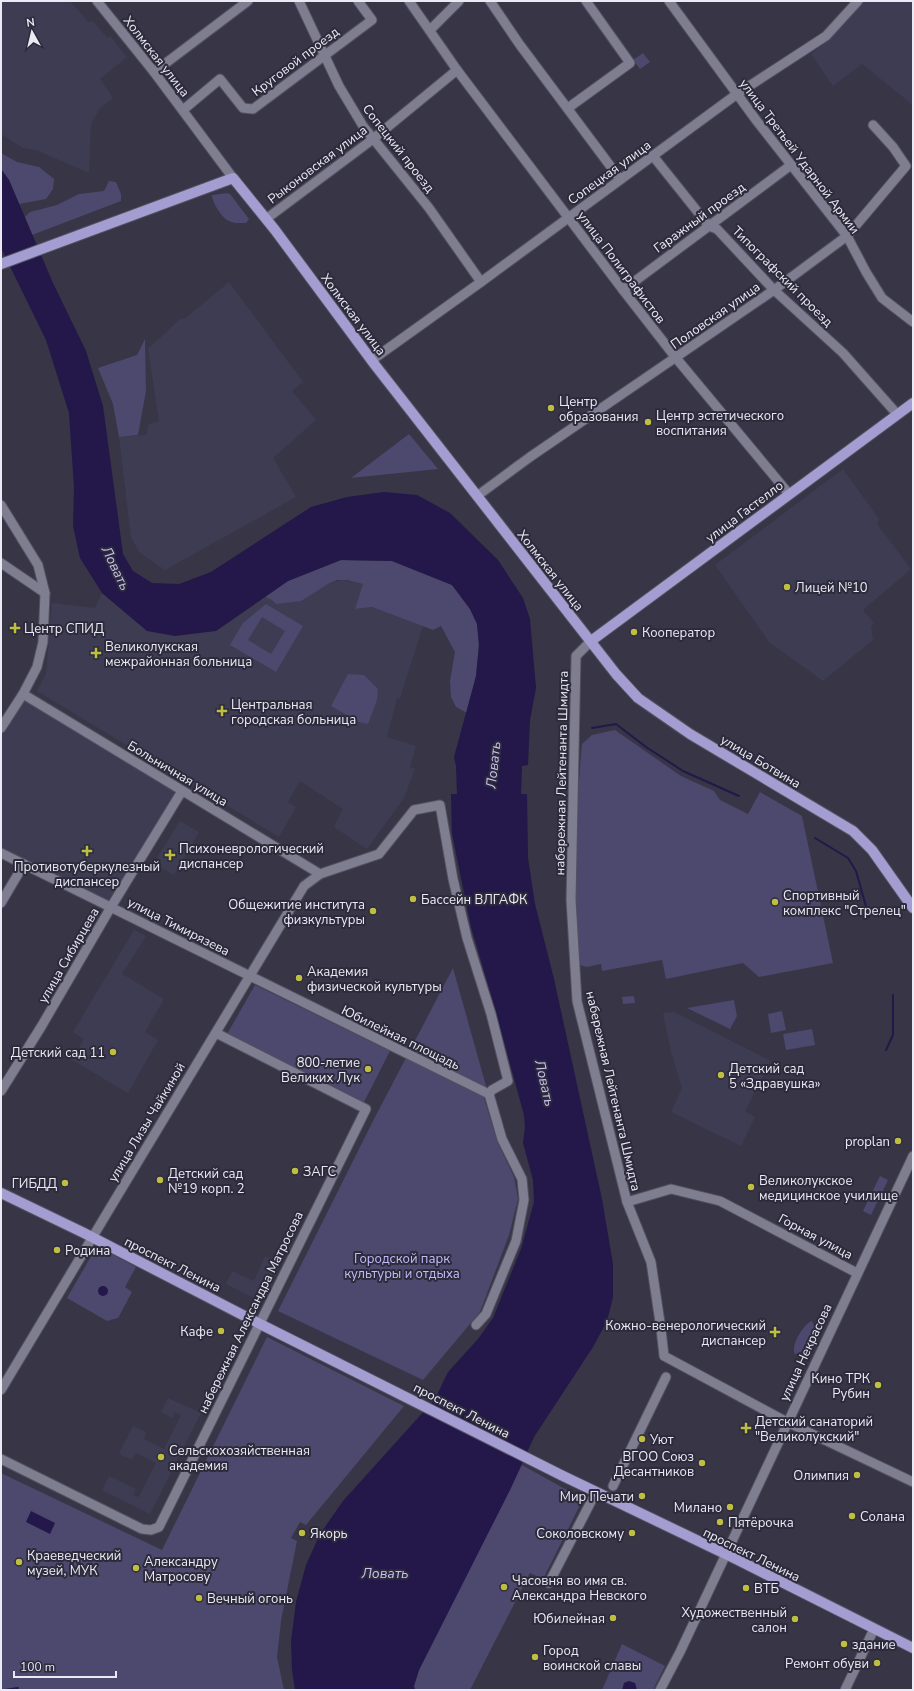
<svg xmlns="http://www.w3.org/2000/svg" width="914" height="1691" viewBox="0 0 914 1691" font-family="'Nunito Sans',sans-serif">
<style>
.built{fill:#3e3c53}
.green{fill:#4d486d;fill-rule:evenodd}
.water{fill:#231849}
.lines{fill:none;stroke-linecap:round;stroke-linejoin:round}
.stream{stroke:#231849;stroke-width:2}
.minor-casing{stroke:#535160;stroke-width:11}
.major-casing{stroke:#535160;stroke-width:12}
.minor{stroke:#7f7d90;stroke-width:9}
.major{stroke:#a49dd2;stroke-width:10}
.poi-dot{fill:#bebf42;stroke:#2d2b3b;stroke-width:1.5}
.labels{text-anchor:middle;stroke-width:4;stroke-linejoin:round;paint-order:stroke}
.street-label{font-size:13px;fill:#eae9f4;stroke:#2d2b3b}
.poi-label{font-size:13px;fill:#eae9f4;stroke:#2d2b3b;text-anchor:start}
.park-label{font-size:13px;fill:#c2bafd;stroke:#2d2b3b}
.water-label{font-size:14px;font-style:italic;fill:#c7c1f4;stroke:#2d2b3b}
</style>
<rect width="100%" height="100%" fill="#373546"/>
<g class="built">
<path d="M1,1H70L88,22L93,21L107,38L110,36L127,57L100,79L113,98L100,108L91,124L89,173L36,150L23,148L1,134Z"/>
<path d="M864,1H913V105L862,64L833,86L811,54L841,28Z"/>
<path d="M229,282L303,382L292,391L316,420L273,458L296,497L165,570L140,553L131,538L119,437L147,435L148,425L159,421L148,349L179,320L187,317Z"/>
<path d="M843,469L879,519L877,524L911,569L863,610L874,623L871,627L873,640L823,681L769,642L715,565Z"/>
<path d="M342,580L364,584L355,609L372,607L423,626L400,698H397L387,737L416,746L410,767L415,769L404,798L367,849L334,827L343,809L300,781L288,802L296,807L279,837L37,691L46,674L52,603L95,608L102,593L147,631H216L265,597L272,600Z"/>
<path d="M23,697L179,791L110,904L1,849V732Z"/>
<path d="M180,821L199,832L174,875L154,863Z"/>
<path d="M134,930L146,936L122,974L164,999L145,1032L158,1040L128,1093L72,1060L84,1039L73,1032Z"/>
<path d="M674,1012L771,1061L745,1111L755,1117L741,1146L671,1112L682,1088L671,1052L663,1013Z"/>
<path d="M265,1256L278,1262L260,1301L226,1284L232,1271L254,1281Z"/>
<path d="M168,1398L201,1413L150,1514L102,1490L109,1476L136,1489L133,1495L139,1497L156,1463L136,1453L132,1460L119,1454L133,1426L146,1432L144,1439L164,1449L181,1415L175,1412L172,1418L161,1412Z"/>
</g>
<g class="green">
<path d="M643,53L650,62L640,69L633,60Z"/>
<path d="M1,153L17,162L39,167L54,179L53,189L46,199L19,204L9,180L1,169Z"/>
<path d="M109,181L116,182L121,194V201L32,235L25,217L30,212L57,205L79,194L104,191Z"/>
<path d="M227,193L230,194L249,219L246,223C239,223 233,224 227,220C221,216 212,202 212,195Z"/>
<path d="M145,339L146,391L138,435L119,437L113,404L98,368L137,355Z"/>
<path d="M409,434L438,469L351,478Z"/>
<path d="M341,560L392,561L452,585L470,609L477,624L479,645L476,676L467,713L456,707L451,697L450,681L455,652L441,626L433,630L372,607L355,609L363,584L347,580H337L328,584L301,601L276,604L272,600L265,597L288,581Z"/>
<path d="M266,604L303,626L276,672L230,645L243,623ZM262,617L285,631L271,654L248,640Z"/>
<path d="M348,674L364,675L378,689L377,700L368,724L359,722L331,706Z"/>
<path d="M615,730L681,776L714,791L720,800L748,814L760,792L802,816L833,963L759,977L743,963L666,979L662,960L602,971L601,964L587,967L580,965C578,943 576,922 576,900C575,848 577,796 582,744L592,735Z"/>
<path d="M453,968L486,1086L484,1098L497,1141L514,1177L518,1199L509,1235L480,1312L423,1380L278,1311L374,1119Z"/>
<path d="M255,985L390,1051L363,1104L226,1036Z"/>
<path d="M634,996L635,1003L623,1004L622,997Z"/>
<path d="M734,1000L737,1016L730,1029L687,1008Z"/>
<path d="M782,1011L786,1030L771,1033L768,1014Z"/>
<path d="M812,1029L815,1045L786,1050L783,1034Z"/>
<path d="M880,1176L888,1180L871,1215L863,1211Z"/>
<path d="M97,1246L136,1267L125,1287L132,1292L118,1318L107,1321L67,1298Z"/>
<path d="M812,1321L815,1328C811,1339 807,1352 795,1354C790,1346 804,1323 812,1321Z"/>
<path d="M267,1337L404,1406L306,1525L300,1522L291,1538L297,1541L281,1621L277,1657L284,1690H1V1473L162,1550Z"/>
<path d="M522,1465L583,1499L543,1579L530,1573L470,1690H415L414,1686L419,1670Z"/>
<path d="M622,1644L665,1666L653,1690H602Z"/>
</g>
<g class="water">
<path d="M1,169L9,180L53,283L86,351L103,406L123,554L133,571L152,583L179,584L211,572L311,507L347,497L384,492L417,495L450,513L498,560L523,598L530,619L536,688L530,720L528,765L522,766L521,794H527L528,858L535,904L554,979L602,1199L613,1264V1297L607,1321L593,1347L534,1437L511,1488L419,1670L414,1686L415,1690H295L292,1670L291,1641L296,1602L306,1565L320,1534L343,1501L435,1399L448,1372L478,1339L493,1318L521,1249L534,1202L533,1180L523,1143L525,1127L524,1115L493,1002L471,927L452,834L451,794H457L456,766L454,757L476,676L479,645L477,624L470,609L452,585L392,561L341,560L288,581L216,631L175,636L147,631L102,593L80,558L73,526L74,488L69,413L46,340L1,248Z"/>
<circle cx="103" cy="1291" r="5"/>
<path d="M31,1511L55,1523L50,1534L26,1522Z"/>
<path d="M629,1681L635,1683L637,1690H622L624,1683Z"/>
</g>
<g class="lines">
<g class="stream">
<path d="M592,728L616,724L646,747L683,771L739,796"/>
<path d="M815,838L848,858L856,871L869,917"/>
<path d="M886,1050L893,1035V995"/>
<path d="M4,1690L18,1688"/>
</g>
<g class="minor-casing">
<g id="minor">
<path d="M97,1L154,72L233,178"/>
<path d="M299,1L339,86L363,126L429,208L481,282"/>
<path d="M409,1L457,70L623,290L676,358L789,494"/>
<path d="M490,1L520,45L620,179"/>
<path d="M669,1L756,120L847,236L866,272L882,298L913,322"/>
<path d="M430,30L459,1"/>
<path d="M154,72L248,1"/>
<path d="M568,108L630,63L586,1"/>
<path d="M183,110L220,79L243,108L253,109L372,20L358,1"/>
<path d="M653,156L709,226L717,229L774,290L843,353L897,414"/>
<path d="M266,219L373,139L457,70"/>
<path d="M623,290L791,165"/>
<path d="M372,360L481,282L737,94L826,36L858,1"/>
<path d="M477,496L530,457L774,290L847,236L906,166L893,147L873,125"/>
<path d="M1,505L38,565L45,593L43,642L37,667L23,694L1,728"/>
<path d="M1,563L45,593"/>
<path d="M591,641L576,656L571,900L577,1001L627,1202L651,1262L661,1329L664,1356L787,1422L913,1482"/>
<path d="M23,694L320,874"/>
<path d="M1,853L489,1094"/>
<path d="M1,903L24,864"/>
<path d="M1,1091L41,1027L111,907L182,791"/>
<path d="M627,1202L671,1189L720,1201L857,1273"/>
<path d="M476,1325L486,1314L516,1241L524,1200L522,1179L502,1139L489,1094"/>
<path d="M1,1390C102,1222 202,1053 304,886L320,874L379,854L414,810L440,805L453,879L467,938L491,1014L508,1081L492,1090L489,1094"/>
<path d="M1,1459L142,1529L151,1530L159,1527L366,1109L216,1033"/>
<path d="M613,1486L666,1377"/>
<path d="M549,1583L596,1492"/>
<path d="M660,1690L680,1652L913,1156"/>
<path d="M845,1690L874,1629"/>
</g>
</g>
<g class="major-casing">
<g id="major">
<path d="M1,264L233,178L275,230L375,365L616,674L638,698L690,734L853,831L872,850L913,908"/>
<path d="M591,641L913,403"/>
<path d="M1,1193L84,1233L260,1324L561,1475L738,1560L913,1648"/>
</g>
</g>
<use href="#minor" class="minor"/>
<use href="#major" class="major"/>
</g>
<g class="poi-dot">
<circle cx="551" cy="408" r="4"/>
<circle cx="648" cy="422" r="4"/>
<circle cx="787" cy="587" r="4"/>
<path d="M13 622h4v4h4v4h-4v4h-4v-4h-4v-4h4z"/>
<circle cx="634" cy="632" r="4"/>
<path d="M94 647h4v4h4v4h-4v4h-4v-4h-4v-4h4z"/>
<path d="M220 705h4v4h4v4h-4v4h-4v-4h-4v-4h4z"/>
<path d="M85 845h4v4h4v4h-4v4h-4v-4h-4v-4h4z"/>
<path d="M168 849h4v4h4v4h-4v4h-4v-4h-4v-4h4z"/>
<circle cx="413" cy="899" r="4"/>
<circle cx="775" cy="902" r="4"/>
<circle cx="373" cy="911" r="4"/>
<circle cx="299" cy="978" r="4"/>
<circle cx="113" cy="1052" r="4"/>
<circle cx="368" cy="1069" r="4"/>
<circle cx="721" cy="1075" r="4"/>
<circle cx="898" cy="1141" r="4"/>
<circle cx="295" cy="1171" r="4"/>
<circle cx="160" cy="1180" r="4"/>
<circle cx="65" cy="1183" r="4"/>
<circle cx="751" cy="1187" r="4"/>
<circle cx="57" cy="1250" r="4"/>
<circle cx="221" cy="1331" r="4"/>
<path d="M773 1326h4v4h4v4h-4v4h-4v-4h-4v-4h4z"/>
<circle cx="878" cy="1385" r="4"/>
<path d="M744 1422h4v4h4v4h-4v4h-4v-4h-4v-4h4z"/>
<circle cx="642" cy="1439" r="4"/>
<circle cx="161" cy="1457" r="4"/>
<circle cx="702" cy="1463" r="4"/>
<circle cx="857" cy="1475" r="4"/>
<circle cx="642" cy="1496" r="4"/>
<circle cx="730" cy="1507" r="4"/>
<circle cx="852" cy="1516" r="4"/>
<circle cx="720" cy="1522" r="4"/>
<circle cx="302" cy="1533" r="4"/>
<circle cx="632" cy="1533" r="4"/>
<circle cx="19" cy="1562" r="4"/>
<circle cx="136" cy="1568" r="4"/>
<circle cx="504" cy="1587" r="4"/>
<circle cx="746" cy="1588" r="4"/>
<circle cx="199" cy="1598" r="4"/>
<circle cx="613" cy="1618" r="4"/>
<circle cx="795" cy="1619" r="4"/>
<circle cx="844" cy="1644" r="4"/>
<circle cx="535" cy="1657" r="4"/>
<circle cx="877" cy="1663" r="4"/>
</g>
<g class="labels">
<g class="street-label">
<text transform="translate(157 56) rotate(52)" y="5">Холмская улица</text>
<text transform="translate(295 61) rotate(-37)" y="5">Круговой проезд</text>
<text transform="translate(399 148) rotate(52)" y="5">Сопецкий проезд</text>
<text transform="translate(800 156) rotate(53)" y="5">улица Третьей Ударной Армии</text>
<text transform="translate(317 164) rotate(-37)" y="5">Рыконовская улица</text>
<text transform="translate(609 172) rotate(-36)" y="5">Сопецкая улица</text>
<text transform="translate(699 217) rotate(-36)" y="5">Гаражный проезд</text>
<text transform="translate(622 267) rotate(53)" y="5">улица Полиграфистов</text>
<text transform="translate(783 276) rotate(45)" y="5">Типографский проезд</text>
<text transform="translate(354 314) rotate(53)" y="5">Холмская улица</text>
<text transform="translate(715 315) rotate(-35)" y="5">Половская улица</text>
<text transform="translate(744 511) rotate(-37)" y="5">улица Гастелло</text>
<text transform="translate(551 570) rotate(52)" y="5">Холмская улица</text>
<text transform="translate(761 761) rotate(31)" y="5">улица Ботвина</text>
<text transform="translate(178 773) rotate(31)" y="5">Больничная улица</text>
<text transform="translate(561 773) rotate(-89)" y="5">набережная Лейтенанта Шмидта</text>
<text transform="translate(179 926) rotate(27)" y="5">улица Тимирязева</text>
<text transform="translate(68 955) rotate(-60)" y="5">улица Сибирцева</text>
<text transform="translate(401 1037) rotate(26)" y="5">Юбилейная площадь</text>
<text transform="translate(614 1091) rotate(77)" y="5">набережная Лейтенанта Шмидта</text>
<text transform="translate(146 1122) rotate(-59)" y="5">улица Лизы Чайкиной</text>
<text transform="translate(816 1236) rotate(28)" y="5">Горная улица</text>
<text transform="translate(173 1264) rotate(27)" y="5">проспект Ленина</text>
<text transform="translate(250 1312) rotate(-64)" y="5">набережная Александра Матросова</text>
<text transform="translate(805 1352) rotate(-65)" y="5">улица Некрасова</text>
<text transform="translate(462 1410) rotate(27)" y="5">проспект Ленина</text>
<text transform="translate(752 1554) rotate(26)" y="5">проспект Ленина</text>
</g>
<g class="poi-label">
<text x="559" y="406">Центр<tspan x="559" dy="15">образования</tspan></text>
<text x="656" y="420">Центр эстетического<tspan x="656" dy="15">воспитания</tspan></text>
<text x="795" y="592">Лицей №10</text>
<text x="24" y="633">Центр СПИД</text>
<text x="642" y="637">Кооператор</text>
<text x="105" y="651">Великолукская<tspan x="105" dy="15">межрайонная больница</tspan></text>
<text x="231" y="709">Центральная<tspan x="231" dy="15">городская больница</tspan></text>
<text x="179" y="853">Психоневрологический<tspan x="179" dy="15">диспансер</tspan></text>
<text x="87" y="871" text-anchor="middle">Противотуберкулезный<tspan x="87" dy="15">диспансер</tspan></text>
<text x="783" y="900">Спортивный<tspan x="783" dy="15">комплекс "Стрелец"</tspan></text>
<text x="421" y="904">Бассейн ВЛГАФК</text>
<text x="365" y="909" text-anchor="end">Общежитие института<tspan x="365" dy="15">физкультуры</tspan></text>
<text x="307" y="976">Aкадемия<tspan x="307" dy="15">физической культуры</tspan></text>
<text x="105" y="1057" text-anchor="end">Детский сад 11</text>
<text x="360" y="1067" text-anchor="end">800-летие<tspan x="360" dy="15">Великих Лук</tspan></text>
<text x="729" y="1073">Детский сад<tspan x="729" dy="15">5 «Здравушка»</tspan></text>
<text x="890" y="1146" text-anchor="end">proplan</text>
<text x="303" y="1176">ЗАГС</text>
<text x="168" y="1178">Детский сад<tspan x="168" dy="15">№19 корп. 2</tspan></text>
<text x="759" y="1185">Великолукское<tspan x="759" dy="15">медицинское училище</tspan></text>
<text x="57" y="1188" text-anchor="end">ГИБДД</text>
<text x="65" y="1255">Родина</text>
<text x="766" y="1330" text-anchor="end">Кожно-венерологический<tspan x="766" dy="15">диспансер</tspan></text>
<text x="213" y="1336" text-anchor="end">Кафе</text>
<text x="870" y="1383" text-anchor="end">Кино ТРК<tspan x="870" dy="15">Рубин</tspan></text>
<text x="755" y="1426">Детский санаторий<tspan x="755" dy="15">"Великолукский"</tspan></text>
<text x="650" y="1444">Уют</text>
<text x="169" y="1455">Сельскохозяйственная<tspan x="169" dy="15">академия</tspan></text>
<text x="694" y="1461" text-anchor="end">ВГОО Союз<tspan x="694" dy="15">Десантников</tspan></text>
<text x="849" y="1480" text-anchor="end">Олимпия</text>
<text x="634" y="1501" text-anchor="end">Мир Печати</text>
<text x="722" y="1512" text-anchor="end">Милано</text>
<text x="860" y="1521">Солана</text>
<text x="728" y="1527">Пятёрочка</text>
<text x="310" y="1538">Якорь</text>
<text x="624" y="1538" text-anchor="end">Соколовскому</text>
<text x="27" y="1560">Краеведческий<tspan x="27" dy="15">музей, МУК</tspan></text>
<text x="144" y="1566">Александру<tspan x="144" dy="15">Матросову</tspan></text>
<text x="512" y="1585">Часовня во имя св.<tspan x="512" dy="15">Александра Невского</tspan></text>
<text x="754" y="1593">ВТБ</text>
<text x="207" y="1603">Вечный огонь</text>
<text x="787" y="1617" text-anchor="end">Художественный<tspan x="787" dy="15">салон</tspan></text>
<text x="605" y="1623" text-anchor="end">Юбилейная</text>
<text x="852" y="1649">здание</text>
<text x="543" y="1655">Город<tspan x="543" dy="15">воинской славы</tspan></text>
<text x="869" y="1668" text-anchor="end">Ремонт обуви</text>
</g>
<g class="park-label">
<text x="402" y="1263">Городской парк<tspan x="402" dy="15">культуры и отдыха</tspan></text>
</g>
<g class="water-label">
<text transform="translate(116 568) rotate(64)" y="5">Ловать</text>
<text transform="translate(493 765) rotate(-84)" y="5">Ловать</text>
<text transform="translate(545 1083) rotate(77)" y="5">Ловать</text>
<text x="385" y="1578">Ловать</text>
</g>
</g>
<rect width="914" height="1691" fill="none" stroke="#eae9f4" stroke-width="4"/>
<g transform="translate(32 32) rotate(352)" stroke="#2d2b3b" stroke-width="3" paint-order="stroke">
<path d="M0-3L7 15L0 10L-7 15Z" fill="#eae9f4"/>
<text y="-6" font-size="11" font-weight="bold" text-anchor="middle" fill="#eae9f4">N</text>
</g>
<path d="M14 1671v6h102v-6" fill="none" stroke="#eae9f4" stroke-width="2"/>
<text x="20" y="1671" font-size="12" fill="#eae9f4" stroke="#2d2b3b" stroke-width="3" paint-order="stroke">100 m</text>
</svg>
